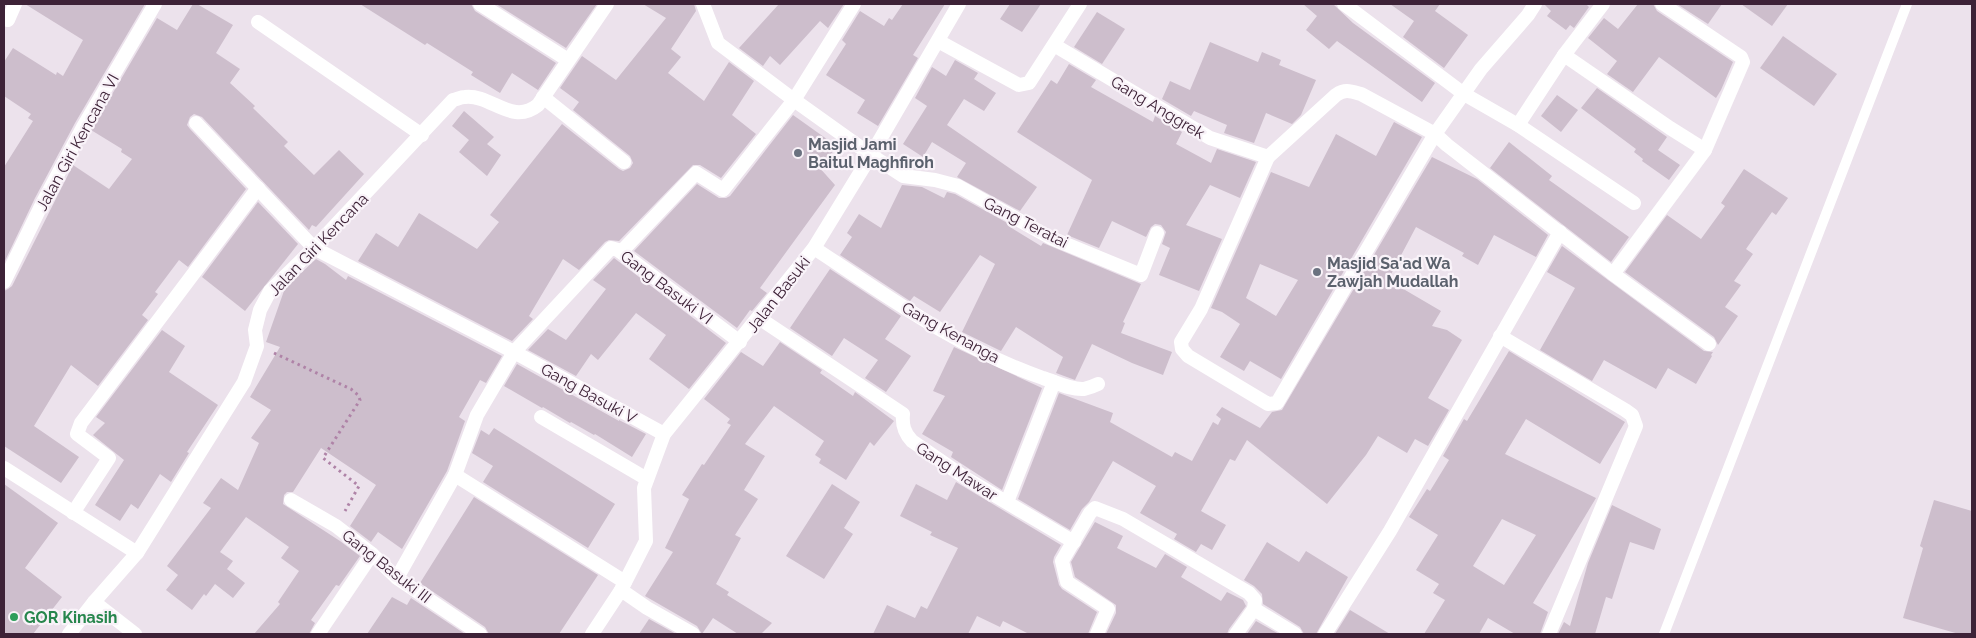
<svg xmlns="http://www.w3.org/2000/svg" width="1976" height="638" viewBox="0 0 1976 638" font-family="Raleway,sans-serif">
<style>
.building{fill:#cdbecc;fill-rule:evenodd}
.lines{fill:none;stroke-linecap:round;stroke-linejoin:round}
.path{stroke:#af83a7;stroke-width:3;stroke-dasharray:2.5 4;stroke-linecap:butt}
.service{stroke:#fff;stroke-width:10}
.minor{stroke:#fff;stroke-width:14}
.worship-dot{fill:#6b7280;stroke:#f9f3f9;stroke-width:2}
.leisure-dot{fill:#2e9e5b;stroke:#f9f3f9;stroke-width:2}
.labels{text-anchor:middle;stroke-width:4.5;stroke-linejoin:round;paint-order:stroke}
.street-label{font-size:16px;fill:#3d2237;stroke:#f9f3f9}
.worship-label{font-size:16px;font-weight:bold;fill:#5b616d;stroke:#f9f3f9;text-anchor:start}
.leisure-label{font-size:16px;font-weight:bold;fill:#27864d;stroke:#f9f3f9;text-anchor:start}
</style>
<rect width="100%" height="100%" fill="#ece2ec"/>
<g class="building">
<path d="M25,4H145L75,123L35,198L4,263V167L33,121L28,118L31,114L4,96V62L13,48L56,75L57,72L63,76L83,40Z"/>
<path d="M193,4H197L233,25L216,53L240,69L230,83L255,106L253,108L288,142L284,146L314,175L339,150L364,174L316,227L312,225L309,230L202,117L194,114L190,117L187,125L190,129L246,189L188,267L179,260L155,292L158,294L142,315L148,320L98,386L71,365L34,426L79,457L61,483L4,446V291L8,289L12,286L73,165L109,189L132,159L121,152L122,149L91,130L157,18L177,30Z"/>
<path d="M360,4H471L475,11L556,63L538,90L512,73L500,93L471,75L473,72L427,43L425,45Z"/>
<path d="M496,4H597L566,48Z"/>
<path d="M643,4H694L696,11L671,49L681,57L668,73L704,101L729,62L754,81L732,115L756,134L721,178L700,165H693L619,241L609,240L605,242L579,270L563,259L529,316L533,319L512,341L358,261L376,233L398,247L419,213L477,249L499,222L490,215L562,124L619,169L623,171L630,168L633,163L630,156L573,110L579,102L560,88L582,56L616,80L666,18Z"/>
<path d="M779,4H844L828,28L820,21L780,65L770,56L763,66L739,48Z"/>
<path d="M903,4H945L913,55L918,58L878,126L857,113L865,100L826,75L846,44L842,40L860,11L884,26L889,18L892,20Z"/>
<path d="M1010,4H1041L1022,32L1000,19Z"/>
<path d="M1303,4H1333L1353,23L1435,83L1422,102L1337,41L1329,49L1306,30L1317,16Z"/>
<path d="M1390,4H1440L1435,11L1468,35L1444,68L1403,37L1414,21Z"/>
<path d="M1544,4H1586L1589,7L1574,28L1570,25L1566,30L1547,16L1551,11Z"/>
<path d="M1638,4H1653L1657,11L1733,62L1721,90L1716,98L1659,57L1633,92L1607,74L1617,61L1588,38L1604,18L1618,29Z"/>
<path d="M1677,4H1722L1708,24Z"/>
<path d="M1741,4H1788L1772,26Z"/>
<path d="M1097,12L1125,29L1102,64L1074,47Z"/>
<path d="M1783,36L1837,74L1814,106L1760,68Z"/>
<path d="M1210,42L1258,62L1262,52L1281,60L1279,65L1316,80L1301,115L1292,124L1266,113L1254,143L1224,133L1227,125L1194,111L1191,116L1162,99L1170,81L1190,90Z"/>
<path d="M955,60L978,73L974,79L996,93L984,111L964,99L947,125L1037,187L1020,211L957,177L966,163L932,142L923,157L903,144L927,106L915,98L932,67L946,76Z"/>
<path d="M1069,64L1096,80L1091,87L1153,122L1155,116L1182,132L1176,144L1211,163L1217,149L1256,162L1240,198L1210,185L1186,225L1222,239L1199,291L1159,275L1170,248L1162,244L1166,232L1161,225L1155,224L1151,227L1146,237L1112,221L1099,248L1067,235L1092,180L1017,132L1051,80L1057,84Z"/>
<path d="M1597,88L1667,137L1658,150L1680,165L1669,180L1642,161L1643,159L1634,152L1636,149L1581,108Z"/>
<path d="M1557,95L1578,110L1561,132L1541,116Z"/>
<path d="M464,111L494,137L487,144L501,155L487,176L459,152L469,140L452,126Z"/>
<path d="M793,115L838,147L818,166L835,185L760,288L767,293L752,311L750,310L737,328L634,251L697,184L719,198H726L730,196Z"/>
<path d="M1394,122L1422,137L1281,379L1250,361L1244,371L1220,357L1240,324L1222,312L1211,308L1271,172L1309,187L1336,134L1376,156ZM1260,264L1298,280L1276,316L1246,298Z"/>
<path d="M1509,142L1552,176L1549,180L1629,237L1611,262L1490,168Z"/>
<path d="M1432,157L1477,179L1548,235L1536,257L1494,235L1478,265L1462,256L1464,253L1416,227L1388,280L1441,311L1432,326L1447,330L1462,340L1428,398L1449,410L1428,446L1415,439L1407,453L1378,436L1366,455L1327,504L1247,440L1235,461L1230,459L1201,511L1226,525L1212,550L1201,544L1196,552L1174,539L1177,534L1140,513L1156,486L1113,461L1089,502L1082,509L1070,530L1018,499L1059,393L1113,413L1110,422L1172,457L1175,452L1192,461L1213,422L1218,425L1221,419L1216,415L1222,407L1260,428L1272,412L1282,410Z"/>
<path d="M1744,169L1788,198L1776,215L1772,212L1746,249L1753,254L1734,281L1741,285L1725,307L1738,316L1718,345L1714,337L1625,272L1667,215L1701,239L1725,206L1721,203Z"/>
<path d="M902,185L922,187L944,198L947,192L955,194L1011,225L1010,227L1041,246L1043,243L1141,284L1123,322L1125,323L1121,333L1172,352L1163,375L1132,363L1092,344L1075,380L1056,373L1063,357L1016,327L1001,351L962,332L995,264L980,255L940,312L914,296L910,301L840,255L852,237L847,233L859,214L881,228Z"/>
<path d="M258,202L298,244L245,311L202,277Z"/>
<path d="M1562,246L1704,351L1713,352L1711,355L1712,356L1696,384L1668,368L1656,389L1604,360L1592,381L1540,350L1575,288L1547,272Z"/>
<path d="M614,258L726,343L689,389L649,359L666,335L636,313L598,360L591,354L576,376L528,350L548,329L566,340L606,289L593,280Z"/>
<path d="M316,259L325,264L346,280L348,276L502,356L486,383L480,380L459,417L465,421L447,471L402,549L378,532L371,542L350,526L376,485L321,448L293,492H287L284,495L283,504L340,541L360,556L339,586L336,585L311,620L315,623L309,634H254L280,604L278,602L299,571L281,558L289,547L246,517L220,552L233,561L227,569L245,583L233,598L215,584L206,596L204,594L192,610L166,590L178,575L167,566L211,508L203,503L221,478L238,490L259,443L251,438L271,410L250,397L280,347L266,342L285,288Z"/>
<path d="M830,269L901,316L885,339L911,356L886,392L865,378L878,360L844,338L832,356L790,328Z"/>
<path d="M162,330L185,346L169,372L218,405L187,452L189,453L171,482L160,474L138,509L131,504L120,521L95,505L124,460L93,435L105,423L96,417Z"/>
<path d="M780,342L822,370L820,373L853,396L855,392L894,421L874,446L870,442L846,480L819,463L821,459L815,455L824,441L774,406L745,444L765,456L744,490L758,499L735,535L741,538L716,584L729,592L727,595L772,623L761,634H738L713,618L702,634L697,626L645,596L673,552L665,548L689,499L682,495L702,464L704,465L731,425L727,423L730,419L704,399L741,352L763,366Z"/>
<path d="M954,347L1042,388L1002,490L951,457L953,452L922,434L945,396L933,391Z"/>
<path d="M1509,351L1625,422L1600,464L1526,419L1505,454L1596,498L1533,603L1548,612L1540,634H1515L1488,618L1479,634H1424L1445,600L1433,593L1439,584L1416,570L1438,535L1409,517L1427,489L1430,491L1449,460L1443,456L1464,419L1467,421ZM1502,519L1536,535L1504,585L1473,566Z"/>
<path d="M517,364L619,421V420L646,434L632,457L595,434L594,435L571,422L570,423L543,407L542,408L504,386Z"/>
<path d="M494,428L615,504L588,548L483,482L493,466L472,453L481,430L489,435Z"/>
<path d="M956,482L1061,545L1054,557L1053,562L1059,585L1062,589L1097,612L1088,634H1029L1003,621L1000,627L977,616L968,634H873L887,605L915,618L921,606L927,609L958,548L930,535L932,532L900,516L916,484L947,500Z"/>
<path d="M4,484L58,523L25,568L62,597L33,634H4Z"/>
<path d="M832,484L860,502L844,528L853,534L824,579L786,556Z"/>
<path d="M474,497L598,575L559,634H489L485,627L420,583Z"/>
<path d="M1934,500L1972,511V634H1959L1903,618L1923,548L1920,546Z"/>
<path d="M1612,505L1661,529L1654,550L1630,542L1612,599L1606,597L1595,634H1558L1564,622L1570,626L1588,563Z"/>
<path d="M1095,522L1123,536L1117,548L1156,568L1165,554L1187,567L1181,577L1221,601L1227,592L1243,600L1246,606L1229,629L1227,634H1106L1116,613V605L1075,577L1071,562Z"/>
<path d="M1267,542L1299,562L1306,551L1348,577L1316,634H1304L1300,627L1263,604L1262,594L1254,586L1244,580Z"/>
<path d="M392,597L407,605L411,598L465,634H367Z"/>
<path d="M1350,610L1390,634H1335Z"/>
<path d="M649,619L676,634H639Z"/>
<path d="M1256,621L1279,634H1247Z"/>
</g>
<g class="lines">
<path class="path" d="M274,353L351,389L358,395L360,400L323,458L359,486L345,511"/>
<path class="service" d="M1664,634L1907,4"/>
<g class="minor">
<path d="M480,4L568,60"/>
<path d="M703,4L718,43L794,100L871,155L903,176L935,180L958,186L1051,238L1141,275L1157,233"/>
<path d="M1344,4L1464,94L1518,125L1634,203"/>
<path d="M1535,4L1528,15L1481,69L1435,134L1277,403L1268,404L1188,356L1182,349L1181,342L1201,309L1268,157L1336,95C1345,89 1350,91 1361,94L1435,134L1447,145L1613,274L1709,344"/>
<path d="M1603,4L1564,55L1670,128L1705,150"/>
<path d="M8,20L15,4"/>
<path d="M258,22L422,135"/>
<path d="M938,41L1019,85L1029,83L1080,4"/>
<path d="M1054,45L1210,138L1268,157"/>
<path d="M543,97L624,162"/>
<path d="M196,123L314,248L514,352L664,434"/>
<path d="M1518,125L1564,55"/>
<path d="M814,248C887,296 959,349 1043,378C1056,382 1070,390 1084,389C1088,388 1094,386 1098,384"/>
<path d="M621,252L696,173L723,190L794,100L854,4"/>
<path d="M1613,274L1705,150L1743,62L1741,57L1662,4"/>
<path d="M4,282L43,202L83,127L155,4"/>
<path d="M759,318L903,414C902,425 904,433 912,441L967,479L1074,542"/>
<path d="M1500,336L1625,410L1632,415L1636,426L1549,634"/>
<path d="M541,417L647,479"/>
<path d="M4,468L137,553"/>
<path d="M455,475L625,582"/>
<path d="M291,500L336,526L372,554L397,578L480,634"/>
<path d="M1007,502L1054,382"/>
<path d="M73,513L109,458L77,434L81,423L258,188"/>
<path d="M397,578L455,475L477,415L514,352L611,248L618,250L740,342"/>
<path d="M621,590L647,608L693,634"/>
<path d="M94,602L135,634"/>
<path d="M1254,609L1295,634"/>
<path d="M69,634L94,602L137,553L244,382L257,346L255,330L260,310L270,291L314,248L453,100C457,99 461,97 465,97C491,94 512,126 538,105L607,4"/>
<path d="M318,634L372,554"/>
<path d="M592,634L621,590L646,541L644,488L664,434L814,248L871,155L959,4"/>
<path d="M1097,634L1108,609L1067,582L1062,561L1090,513L1095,508L1123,519L1249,593L1255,600L1254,609L1236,634"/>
<path d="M1325,634L1390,531L1560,232"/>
</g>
</g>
<g class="worship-dot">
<circle cx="798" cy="153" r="5"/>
<circle cx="1317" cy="272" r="5"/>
</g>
<circle class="leisure-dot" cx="14" cy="617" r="5"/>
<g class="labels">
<g class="street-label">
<text transform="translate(1158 107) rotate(31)" y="6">Gang Anggrek</text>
<text transform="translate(77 142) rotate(-61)" y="6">Jalan Giri Kencana VI</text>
<text transform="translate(1026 222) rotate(27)" y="6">Gang Teratai</text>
<text transform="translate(318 244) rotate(-46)" y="6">Jalan Giri Kencana</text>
<text transform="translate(667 287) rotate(37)" y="6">Gang Basuki VI</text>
<text transform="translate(778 294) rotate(-52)" y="6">Jalan Basuki</text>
<text transform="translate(951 332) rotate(29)" y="6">Gang Kenanga</text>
<text transform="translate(589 393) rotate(29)" y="6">Gang Basuki V</text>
<text transform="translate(957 471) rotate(33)" y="6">Gang Mawar</text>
<text transform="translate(387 566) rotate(38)" y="6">Gang Basuki III</text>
</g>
<g class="worship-label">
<text x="808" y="150">Masjid Jami<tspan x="808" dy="18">Baitul Maghfiroh</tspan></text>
<text x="1327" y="269">Masjid Sa'ad Wa<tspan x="1327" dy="18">Zawjah Mudallah</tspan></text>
</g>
<g class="leisure-label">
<text x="24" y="623">GOR Kinasih</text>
</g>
</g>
<rect width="1976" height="638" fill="none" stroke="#3d2237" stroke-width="10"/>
</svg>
